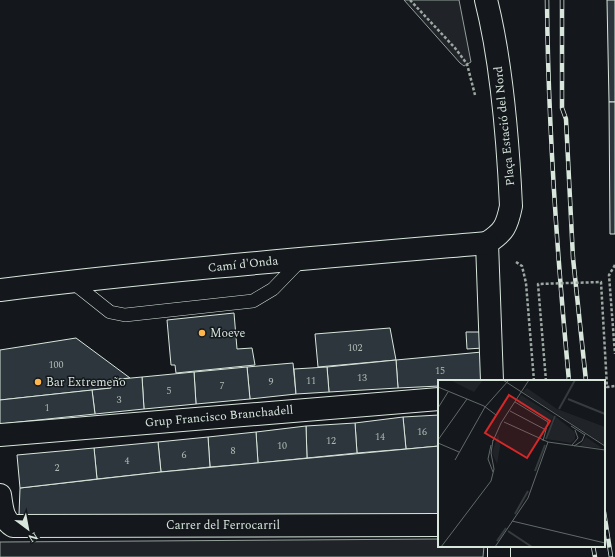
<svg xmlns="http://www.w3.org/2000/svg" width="615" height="557" viewBox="0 0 615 557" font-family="Spectral,serif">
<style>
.green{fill:#202428;stroke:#939e99}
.building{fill:#2c363c;stroke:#d8e6dc}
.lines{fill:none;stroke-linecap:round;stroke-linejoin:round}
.service-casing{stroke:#d8e6dc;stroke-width:14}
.minor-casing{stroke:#d8e6dc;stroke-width:24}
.tertiary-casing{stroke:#d8e6dc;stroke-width:24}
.path{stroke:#9da8a2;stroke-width:2.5;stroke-dasharray:3 2;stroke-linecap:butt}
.service{stroke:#14181c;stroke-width:13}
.minor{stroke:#14181c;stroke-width:22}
.tertiary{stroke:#14181c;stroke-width:22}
.rail-casing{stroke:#d8e6dc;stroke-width:4.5}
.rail{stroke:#14181c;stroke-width:3;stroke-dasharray:9;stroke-linecap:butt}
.path-bridge{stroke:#9da8a2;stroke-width:2.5;stroke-dasharray:3 2;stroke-linecap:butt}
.poi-dot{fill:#ffb74d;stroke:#14181c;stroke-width:1.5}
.labels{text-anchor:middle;stroke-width:3;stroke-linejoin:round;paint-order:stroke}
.number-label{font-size:10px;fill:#adbab4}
.street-label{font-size:12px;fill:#d8e6dc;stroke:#14181c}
.poi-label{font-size:12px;fill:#d8e6dc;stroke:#14181c;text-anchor:start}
.inset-river{fill:none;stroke:#363b3e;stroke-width:2}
.inset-road{fill:none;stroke:#626a69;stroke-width:1}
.view{fill:#d62828;fill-opacity:0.15;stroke:#d62828;stroke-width:2}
.inset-edge{fill:none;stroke:#d8e6dc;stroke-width:2}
</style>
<rect width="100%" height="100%" fill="#14181c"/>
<g class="green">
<path d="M404,0H459L471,62L464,66L460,63Z"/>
<path d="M439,539V546H484L483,557H0V542Z"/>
</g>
<g class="building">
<path d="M607,0H615V102H609Z"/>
<path d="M609,102H615V234H610Z"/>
<path d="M234,313L237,349L252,348L255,365L176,373L175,365H171L167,320Z"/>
<path d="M390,328L396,360L318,367L315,334Z"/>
<path d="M466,332H482L483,348L467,349Z"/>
<path d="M76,338L130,378L110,380L111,388L0,400V350Z"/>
<path d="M482,352L484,381H439V386L398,388L396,360Z"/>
<path d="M396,360L398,388L329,392L327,367Z"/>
<path d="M293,363L296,394L250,399L247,367Z"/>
<path d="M247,367L250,399L196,404L194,372Z"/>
<path d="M327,367L329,392L296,394L294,369Z"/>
<path d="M194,372L196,404L144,409L142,377Z"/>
<path d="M142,377L144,409L95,414L92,390L111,388L110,380Z"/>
<path d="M92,390L95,414L0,424V400Z"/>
<path d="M439,415V446L406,449L403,417Z"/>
<path d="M403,417L406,449L357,453L355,423Z"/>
<path d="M355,423L357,453L307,458L306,426Z"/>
<path d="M306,426L307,458L258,463L256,432Z"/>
<path d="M256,432L258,463L210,467L208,437Z"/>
<path d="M208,437L210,467L161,472L158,442Z"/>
<path d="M158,442L161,472L97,479L94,448Z"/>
<path d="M439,446V516L19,515L20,488L161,472Z"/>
<path d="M94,448L97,479L20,488L17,455Z"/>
</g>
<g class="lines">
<g class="service-casing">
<path id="service" d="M71,281L110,312L125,315L253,301L273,289L303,258"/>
</g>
<g class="minor-casing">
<g id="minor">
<path d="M486,0C502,63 508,141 511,206C507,226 504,232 487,243L492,381"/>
<path d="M0,435L439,399"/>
<path d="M0,495C2,507 2,519 13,526L439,525"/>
<path d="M499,557V546"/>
</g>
</g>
<g class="tertiary-casing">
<path id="tertiary" d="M0,290C162,270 324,257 487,243"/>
</g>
<g class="path">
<path d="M410,0L455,48L467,64L475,95"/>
<path d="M516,262L522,266L526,283L534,381"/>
<path d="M615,265L609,275L615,354"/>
</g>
<use href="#service" class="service"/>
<use href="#minor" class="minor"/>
<use href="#tertiary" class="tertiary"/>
<g class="rail-casing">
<g id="rail">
<path d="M547,0C548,128 557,254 569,381"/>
<path d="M562,0V108L566,119L573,258L586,381"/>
<path d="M604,512L611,557"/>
<path d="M593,546L595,557"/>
</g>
</g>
<use href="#rail" class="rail"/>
<path class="path-bridge" d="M546,381L538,284L601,282L607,387L615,386"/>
</g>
<g class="poi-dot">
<circle cx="202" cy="333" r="4"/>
<circle cx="38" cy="382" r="4"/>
</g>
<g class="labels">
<g class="number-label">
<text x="355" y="351">102</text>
<text x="56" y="368">100</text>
<text x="440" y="374">15</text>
<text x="362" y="381">13</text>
<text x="311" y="384">11</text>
<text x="271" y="385">9</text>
<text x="222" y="389">7</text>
<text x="169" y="394">5</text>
<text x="119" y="403">3</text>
<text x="47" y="411">1</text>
<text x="422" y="435">16</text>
<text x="380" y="440">14</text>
<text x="331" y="444">12</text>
<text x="282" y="449">10</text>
<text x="233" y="454">8</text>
<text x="184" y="458">6</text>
<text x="127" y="464">4</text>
<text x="57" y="471">2</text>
</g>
<g class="street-label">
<text transform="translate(504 126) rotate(-96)" y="4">Plaça Estació del Nord</text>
<text transform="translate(243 264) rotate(-6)" y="4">Camí d'Onda</text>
<text transform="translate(219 416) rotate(-5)" y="4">Grup Francisco Branchadell</text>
<text x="223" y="529">Carrer del Ferrocarril</text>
</g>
<g class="poi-label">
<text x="210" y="337">Moeve</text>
<text x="46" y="386">Bar Extremeño</text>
</g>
</g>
<g transform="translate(438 380)">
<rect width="167" height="167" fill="#14181c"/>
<path d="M12,0H45L36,12ZM89,8L119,29L167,47V65L85,12ZM83,15L116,36L112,42L79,22ZM118,37L137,52V59L133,63L109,59ZM60,54L62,66L59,84L54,73ZM148,57L164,68L142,66Z" fill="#202428"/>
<path class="inset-river" d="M130,19L167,34M121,29L137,0M108,59L117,36M97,91L107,65M77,134L90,111M70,151L94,167M59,161L68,148"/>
<path class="inset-road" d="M65,0L167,66M0,7L46,26L58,35M77,22L110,42L105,61M0,28L10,12M72,31L108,50M66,42L110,62L167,70M133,46L147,55M0,60L29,19M55,61L63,43L91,0M0,63L21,72M53,65L50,79L55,92M134,65L140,58L137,50M136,66L144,61L147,54M17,80L47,27L71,0M74,141L167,163M3,167L53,101L56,89L53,73L55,60M57,167L90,118L110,62"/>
<path class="view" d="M71,15L112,41L89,78L47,53Z"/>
<rect width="167" height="167" class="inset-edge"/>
</g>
<g transform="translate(28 529) rotate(148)" stroke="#14181c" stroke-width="3" paint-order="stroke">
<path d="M0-3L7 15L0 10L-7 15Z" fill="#d8e6dc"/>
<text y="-6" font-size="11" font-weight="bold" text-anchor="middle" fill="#d8e6dc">N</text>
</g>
</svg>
